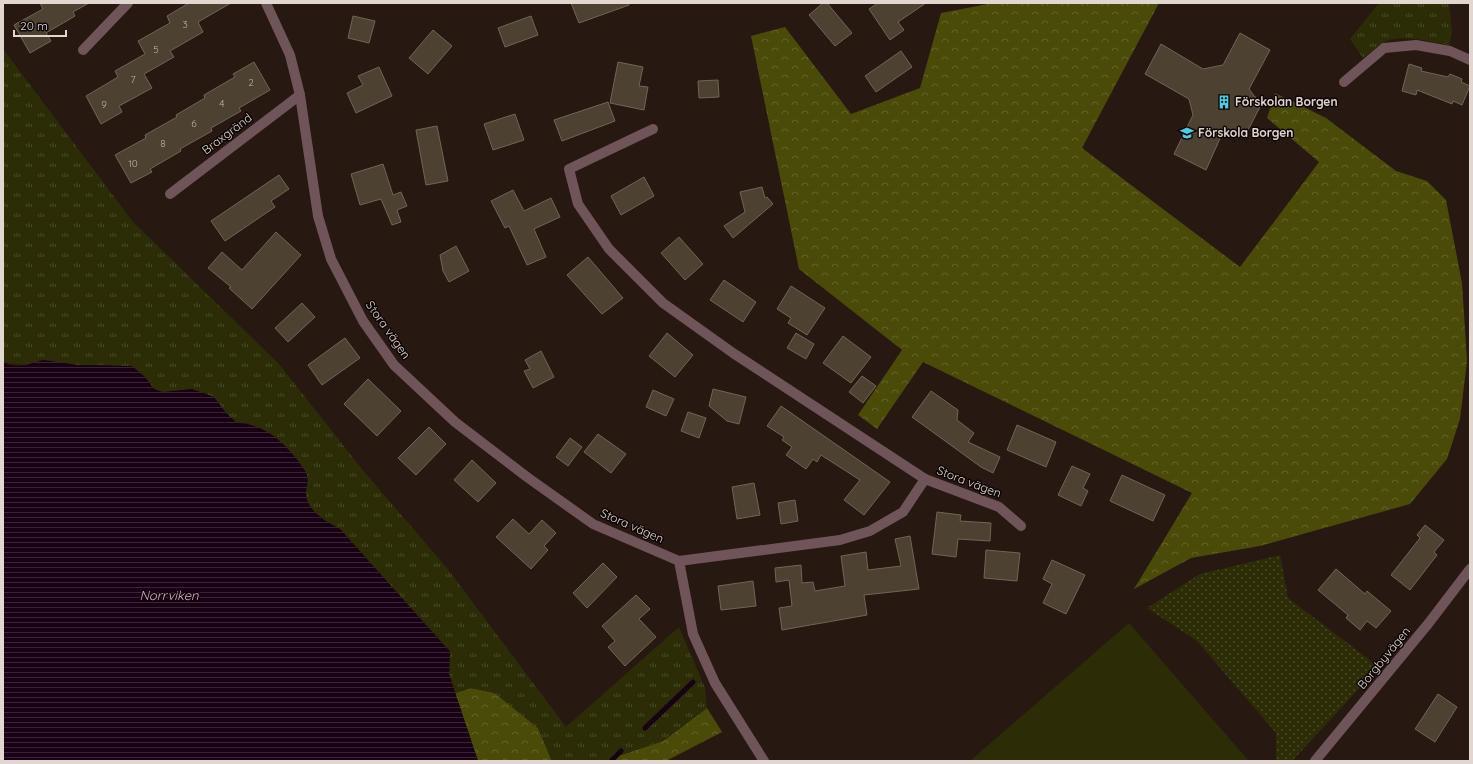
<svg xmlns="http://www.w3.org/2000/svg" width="1473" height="764" viewBox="0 0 1473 764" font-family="Quicksand,sans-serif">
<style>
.grass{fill:url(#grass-dots)}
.forest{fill:url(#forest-crowns)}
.park{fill:url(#park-tufts)}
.pitch{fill:#2c2d07}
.water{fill:url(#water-rules)}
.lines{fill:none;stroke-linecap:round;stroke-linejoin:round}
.stream{stroke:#180015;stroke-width:5}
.building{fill:#4d4132;stroke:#716554}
.minor{stroke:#6f5459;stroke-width:10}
.labels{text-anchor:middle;stroke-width:3;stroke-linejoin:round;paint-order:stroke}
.number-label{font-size:10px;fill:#bdb1a9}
.poi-label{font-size:12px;font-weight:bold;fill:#e2d6d1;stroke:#0c0504;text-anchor:start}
.street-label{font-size:12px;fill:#e2d6d1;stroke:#0c0504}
.water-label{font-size:13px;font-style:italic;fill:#eca6e0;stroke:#0c0504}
</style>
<defs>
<pattern id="grass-dots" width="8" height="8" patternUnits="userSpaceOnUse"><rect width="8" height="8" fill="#2c2d07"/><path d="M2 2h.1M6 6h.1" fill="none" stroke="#4a4b2a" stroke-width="1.8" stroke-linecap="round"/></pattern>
<pattern id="forest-crowns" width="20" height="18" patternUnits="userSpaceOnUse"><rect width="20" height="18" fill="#4a4a09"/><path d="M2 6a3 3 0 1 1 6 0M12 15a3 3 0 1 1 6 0" fill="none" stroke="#64632c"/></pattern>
<pattern id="park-tufts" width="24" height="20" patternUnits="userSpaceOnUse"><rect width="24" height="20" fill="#2c2d07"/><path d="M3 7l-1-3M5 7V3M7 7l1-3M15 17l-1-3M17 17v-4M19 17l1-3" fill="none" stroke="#4a4b2a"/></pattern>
<pattern id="water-rules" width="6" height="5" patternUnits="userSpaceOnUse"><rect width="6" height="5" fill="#180015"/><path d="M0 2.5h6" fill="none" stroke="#392436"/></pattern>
</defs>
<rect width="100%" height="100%" fill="#281812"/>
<path class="grass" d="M1280,555L1288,598L1379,667L1292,761H1276V733L1197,641L1147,608L1200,574Z"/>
<g class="forest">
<path d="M993,3H1159L1082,148L1240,267L1319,162L1267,118L1275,93L1326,118L1396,171L1427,181L1446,200L1462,283L1467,361L1460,419L1447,459L1410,504L1260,546L1191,558L1134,589L1192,493L923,362L877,429L858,415L902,350L799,269L751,36L785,27L851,114L920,88L941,13Z"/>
<path d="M471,688L495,693L538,728L552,761H478L455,693Z"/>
<path d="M707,708L722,732L666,761H603L663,741Z"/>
</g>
<g class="park">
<path d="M1379,3H1449L1452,32L1449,45C1432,42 1406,35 1389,40C1379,44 1371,52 1363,58L1350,39Z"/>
<path d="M3,49L133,222L279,364L365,473L446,567L566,727L679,627L705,688L707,708L663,741L603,761H552L538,728L495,693L471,688L455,693L449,674L450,651L340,529C326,522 307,512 306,494C305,488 307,481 307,475L248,423L237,424L226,413L214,397L192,389L163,393L154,389L145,377L111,365H77L43,360L25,365L5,363L3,361Z"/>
</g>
<path class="pitch" d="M1129,623L1248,760L1247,761H970Z"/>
<path class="water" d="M43,360L77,365L132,366L145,377L154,389L163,392L192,389L214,397L226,413L237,423C263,423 284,442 299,462C301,466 306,471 307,475C309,480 306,488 306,493C306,511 327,522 340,529L450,652L449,674L478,761H3V361C13,370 31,364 43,360Z"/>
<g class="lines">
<g class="stream">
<path d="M645,728L693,682"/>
<path d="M611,761L621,751"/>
</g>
</g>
<g class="building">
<path d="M40,3H89L73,12L75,16L46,33L51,41L30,53L14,25L43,9Z"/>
<path d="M189,3H231L198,22L203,32L170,51L174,57L144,74L152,88L119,106L122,112L101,124L86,96L118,77L115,71L145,54L138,41L170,23L167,16Z"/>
<path d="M571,3H629V5L579,23Z"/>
<path d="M823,3H827L852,33L835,46L809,15Z"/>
<path d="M878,3H926L898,22L904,30L890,40L869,9Z"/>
<path d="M353,16L375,21L369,43L348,38Z"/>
<path d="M531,16L538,35L505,47L498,28Z"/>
<path d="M433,30L452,46L428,74L409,58Z"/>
<path d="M1240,33L1270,50L1249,89L1261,105L1248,130H1235L1222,134L1206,170L1174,154L1193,115L1189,99L1145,74L1161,44L1203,69L1223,65Z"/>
<path d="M901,51L912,67L876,92L865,76Z"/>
<path d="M254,62L270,90L239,108L241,111L211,128L212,131L180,149L181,151L150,169L152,172L131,183L115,155L146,138L145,135L177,117L176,115L205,98L204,95L235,77L233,74Z"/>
<path d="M618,62L643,67L639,86L648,87L644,110L610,103Z"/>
<path d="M1409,64L1422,68L1421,71L1448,77L1450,74L1462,79L1461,82L1470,86L1462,105L1453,101L1452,104L1417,90L1416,95L1402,91Z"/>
<path d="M379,67L392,96L356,113L347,93L363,85L358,76Z"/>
<path d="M718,80L719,97L699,98L698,81Z"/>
<path d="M608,102L615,121L562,141L554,120Z"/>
<path d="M515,114L524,140L493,150L484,124Z"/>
<path d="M437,126L448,181L426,185L416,130Z"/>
<path d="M383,164L393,195L401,192L407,206L397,210L401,222L392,225L381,199L360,205L351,174Z"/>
<path d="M279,175L289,189L271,201L275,207L225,241L211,221Z"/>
<path d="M644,177L654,196L621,215L611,196Z"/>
<path d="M762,187L765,198L767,197L773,204L733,238L724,226L745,212L740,192Z"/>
<path d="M513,190L524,211L551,198L560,217L534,229L546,257L527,265L509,226L505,228L491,201Z"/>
<path d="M276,232L301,255L252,309L229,288L231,287L208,268L222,252L242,270Z"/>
<path d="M679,237L703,264L685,280L661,253Z"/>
<path d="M456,246L469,271L449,282L443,271L440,255Z"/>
<path d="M588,257L623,298L602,314L567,275Z"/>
<path d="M724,280L756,302L743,322L710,300Z"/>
<path d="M791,286L825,308L807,335L788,323L791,318L777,309Z"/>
<path d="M302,303L315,317L288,342L275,328Z"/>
<path d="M667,333L693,355L675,377L649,356Z"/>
<path d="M796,333L814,344L806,359L787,348Z"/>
<path d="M843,336L871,357L851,383L823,363Z"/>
<path d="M345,338L360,358L322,385L308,365Z"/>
<path d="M541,351L554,377L533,388L524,371L530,369L525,360Z"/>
<path d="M862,376L876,386L863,403L849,392Z"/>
<path d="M368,379L401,411L377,436L344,404Z"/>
<path d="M713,389L746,397L739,424L727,421L709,406Z"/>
<path d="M653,390L674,399L666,416L646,407Z"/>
<path d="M931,391L958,410L957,420L974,433L968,442L1000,457L993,473L981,467L912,417Z"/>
<path d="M781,406L890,482L864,515L844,500L860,480L821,455L817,462L813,459L806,469L786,455L792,447L782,440L784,437L767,426Z"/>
<path d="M688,412L706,418L699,438L681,431Z"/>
<path d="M1017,425L1056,442L1046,467L1007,450Z"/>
<path d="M429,427L446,444L416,475L398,458Z"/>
<path d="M598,434L626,454L611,473L584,452Z"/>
<path d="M570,438L582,447L568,466L556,457Z"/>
<path d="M472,460L496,483L478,502L454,480Z"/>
<path d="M1072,466L1090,474L1083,488L1088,491L1081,506L1058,495Z"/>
<path d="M1122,475L1165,495L1153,521L1110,501Z"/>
<path d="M754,483L760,515L737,519L732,487Z"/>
<path d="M795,500L798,521L781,524L778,503Z"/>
<path d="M937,512L961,515L960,521L991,523L990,541L958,539L956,557L932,554Z"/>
<path d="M513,519L529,534L542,520L556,533L544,546L548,550L531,569L496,537Z"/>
<path d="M1425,525L1444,540L1434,552L1437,555L1410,590L1391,575L1420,538L1417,535Z"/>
<path d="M910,536L919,589L864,595L867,615L782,630L779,608L792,606L789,580L776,582L775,568L801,565L802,583L813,582L815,591L845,586L841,556L866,552L868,570L901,566L895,539Z"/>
<path d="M986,550L1020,553L1017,581L984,578Z"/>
<path d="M1052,560L1085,575L1066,614L1043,603L1052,584L1043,579Z"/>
<path d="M603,563L617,577L587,608L573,593Z"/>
<path d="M1336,569L1365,594L1367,591L1391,611L1376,628L1367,621L1360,630L1346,618L1348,615L1318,590Z"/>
<path d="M753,581L756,606L721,610L718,586Z"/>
<path d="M636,595L650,609L639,619L656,637L625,666L608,647L615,641L602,626Z"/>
<path d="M1438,694L1457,707L1435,742L1415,729Z"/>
</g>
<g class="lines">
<g class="minor">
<path d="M266,3L290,55L300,95L318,216L331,259L363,321L394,365L455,422L527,477L593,524L679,561L693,634L715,683L764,761"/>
<path d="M83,50L128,3"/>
<path d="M1344,82L1384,48L1416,45L1450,51L1470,60"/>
<path d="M653,129L569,169L578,204L609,249L663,303L733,353L925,479"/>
<path d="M170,194L300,95"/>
<path d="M679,561L840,540L870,531L903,512L925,479L999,507L1021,526"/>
<path d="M1315,761L1428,624L1470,569"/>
</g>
</g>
<defs>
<g id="building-bare" transform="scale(1.08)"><path d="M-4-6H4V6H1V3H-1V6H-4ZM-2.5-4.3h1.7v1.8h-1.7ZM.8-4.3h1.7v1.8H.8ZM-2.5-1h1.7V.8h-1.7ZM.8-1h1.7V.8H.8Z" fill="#56c9e0" stroke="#0c0504" stroke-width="2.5" paint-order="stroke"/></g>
<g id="school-bare" transform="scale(1.08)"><path d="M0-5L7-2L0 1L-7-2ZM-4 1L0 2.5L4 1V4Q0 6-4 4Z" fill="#56c9e0" stroke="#0c0504" stroke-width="2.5" paint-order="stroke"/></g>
</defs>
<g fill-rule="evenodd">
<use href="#building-bare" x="1224" y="102"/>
<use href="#school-bare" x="1187" y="133"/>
</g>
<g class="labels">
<g class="number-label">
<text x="185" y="28">3</text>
<text x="156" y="53">5</text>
<text x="133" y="83">7</text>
<text x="251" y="86">2</text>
<text x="222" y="107">4</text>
<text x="104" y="108">9</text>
<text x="194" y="127">6</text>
<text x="163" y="147">8</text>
<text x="133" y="167">10</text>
</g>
<g class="poi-label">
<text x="1235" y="106">Förskolan Borgen</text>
<text x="1198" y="137">Förskola Borgen</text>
</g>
<g class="street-label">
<text transform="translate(227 134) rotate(-37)" y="4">Braxgränd</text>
<text transform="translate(388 330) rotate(55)" y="4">Stora vägen</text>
<text transform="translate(969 482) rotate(21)" y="4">Stora vägen</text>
<text transform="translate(632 526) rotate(24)" y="4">Stora vägen</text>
<text transform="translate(1384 658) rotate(-51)" y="4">Borgbyvägen</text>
</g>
<g class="water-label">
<text x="169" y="600">Norrviken</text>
</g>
</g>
<rect width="1473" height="764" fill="none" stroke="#e2d6d1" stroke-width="8"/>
<path d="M14 30v6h52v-6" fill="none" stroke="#e2d6d1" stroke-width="2"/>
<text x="20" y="30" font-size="12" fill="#e2d6d1" stroke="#0c0504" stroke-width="3" paint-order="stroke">20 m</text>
</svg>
